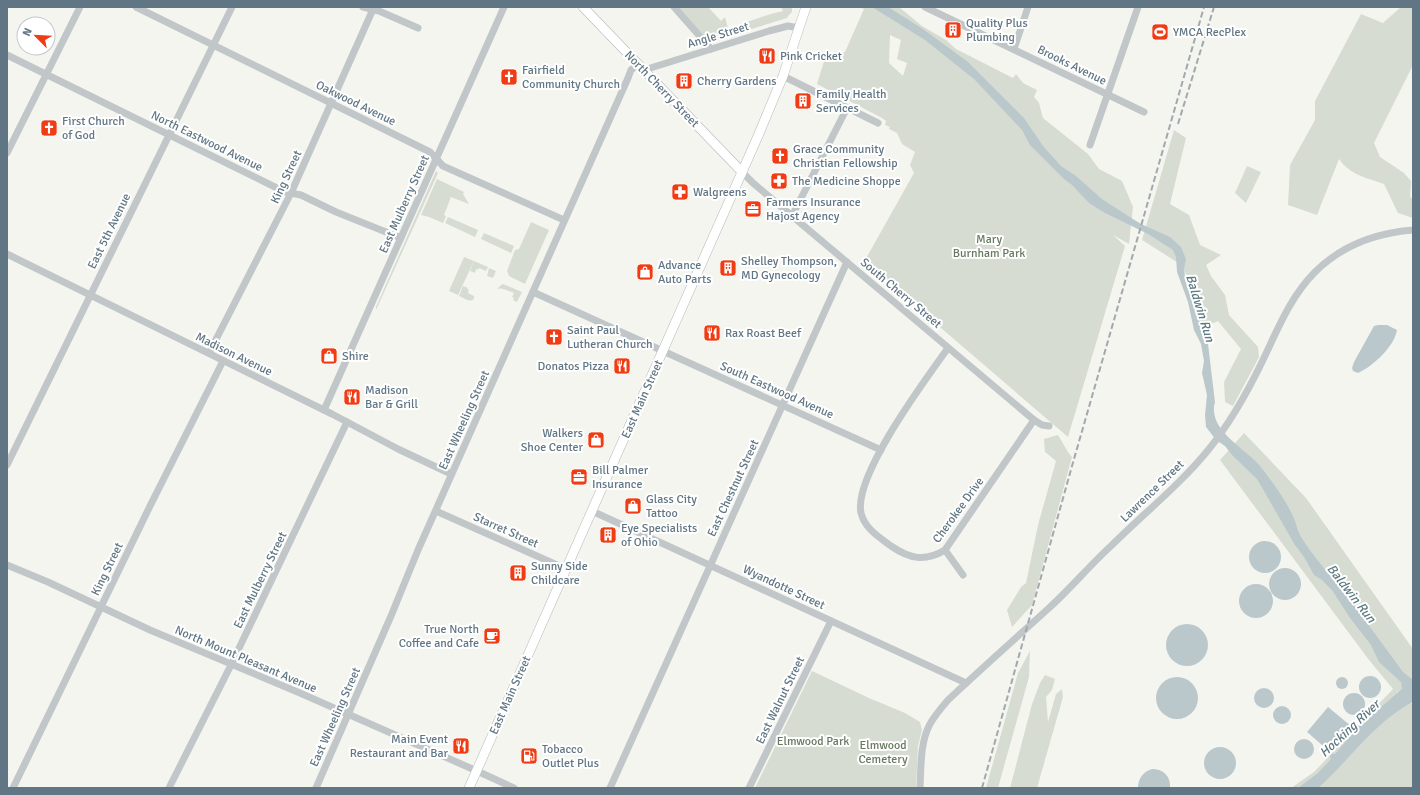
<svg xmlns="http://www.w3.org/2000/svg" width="1420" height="795" viewBox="0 0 1420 795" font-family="Signika,sans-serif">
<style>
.green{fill:#d6dcd1;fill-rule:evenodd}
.water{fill:#bac8cc}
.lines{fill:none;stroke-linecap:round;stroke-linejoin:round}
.major-casing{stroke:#b4b9bc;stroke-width:10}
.minor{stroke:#c1c6c9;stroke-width:7}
.major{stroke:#fff;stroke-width:9}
.rail{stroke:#a1a9ae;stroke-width:2;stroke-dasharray:6 3;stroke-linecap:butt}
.labels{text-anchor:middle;stroke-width:4;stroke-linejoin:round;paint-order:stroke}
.poi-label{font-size:12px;fill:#617684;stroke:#fff;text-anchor:start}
.street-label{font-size:12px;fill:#617684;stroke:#fff}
.park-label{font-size:12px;fill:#677a60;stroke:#fff}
.water-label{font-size:13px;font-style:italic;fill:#5d7981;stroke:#fff}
</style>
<rect width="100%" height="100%" fill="#f5f5f0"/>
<g class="green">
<path d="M676,7H708L721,21L725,17L730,36L710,42H708Z"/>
<path d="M781,7H792V12L788,16L787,18L742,32L738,30V25L740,26C745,21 774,13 783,11Z"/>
<path d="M859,7H899L922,26L946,40L956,49L1013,78L1016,74L1023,83L1037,90L1034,97L1039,103L1043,118L1088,154L1099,169L1122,181L1133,207L1129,244L1113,235L1125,246L1068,437L864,262L914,173L910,165L915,152L902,144L897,133L889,129L890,127L885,125L886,121L882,118L817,84L825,58L845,52L864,9ZM890,35L901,40L897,59L907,63L903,76L889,63Z"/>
<path d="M1401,7H1413V65L1374,143L1380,157L1404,173L1411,181L1410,197L1413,199V218L1398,213L1384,184C1367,178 1350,175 1339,159L1317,215L1288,205L1290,165L1315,120V101L1361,14L1383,23Z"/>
<path d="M1174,130L1186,138L1170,204L1189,215L1200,245L1221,255L1206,265L1211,276L1225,295L1229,315L1258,347L1259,357L1233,406L1225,402L1224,382L1241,349L1218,321L1206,326L1213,343L1199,321L1189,279L1180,264L1142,240Z"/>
<path d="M1247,166L1261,172L1246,203L1235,193Z"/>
<path d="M436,171L438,173L376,310V307Z"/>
<path d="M437,179L464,192L463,194L469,204L451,197L444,215L446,216L443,223L429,217L421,215Z"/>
<path d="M448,217L478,230L475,237L445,223Z"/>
<path d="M531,222L549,230L525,284L509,276L507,271L515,250L519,249Z"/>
<path d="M484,233L514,246L511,253L481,239Z"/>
<path d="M464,257L474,261L458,295L449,291Z"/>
<path d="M474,261L488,267L486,271L479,268L478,270L476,269L475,273L470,271Z"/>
<path d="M489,268L496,271L493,278L487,276Z"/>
<path d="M503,284L522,292L517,302L513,300L514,298L512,297L514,293C508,291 502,287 497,289L501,285Z"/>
<path d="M463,286L468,288L467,289L469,290L468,293L474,296V299C469,303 464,298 459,296Z"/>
<path d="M1244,433L1306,498L1413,649V689L1399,692L1396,691L1413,705V788H1291L1314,772L1393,689L1369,660L1220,460Z"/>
<path d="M1058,435L1068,452L1072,457L1032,605L1012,627L1007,610L1021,587L1026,583L1038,525L1056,461L1045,452L1044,439Z"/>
<path d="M1030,651L1029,677L998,788H986L1018,673Z"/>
<path d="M812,671L869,698L905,713L920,722L922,730L918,746L916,788H755Z"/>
<path d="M1045,675L1055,679L1052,690L1046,697L1048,722L1056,694L1062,689L1063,697L1037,788H1010L1032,704L1040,683Z"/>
</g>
<g class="water">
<path d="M872,7H888L923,29L968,62L1024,118L1043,146L1061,166L1076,176L1102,199L1125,214L1141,224L1170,237L1181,247L1186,259L1184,269L1186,283L1208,344L1215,402C1207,430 1245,448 1260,466C1269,477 1286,501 1292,514C1295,519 1296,525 1298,531C1307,549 1322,565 1334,580L1340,583L1351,601L1403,672L1413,680V702C1374,722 1350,760 1318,788H1298L1318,773L1331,759L1329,754L1330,753L1335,754L1358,727L1402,689L1401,682L1379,662L1371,645L1350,618L1332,590L1322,580L1314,575L1304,557L1295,545L1257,479L1232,455L1225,446L1216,440L1206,427L1205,415L1207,395L1202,373L1204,361L1201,344L1194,330L1188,302L1177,272L1176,257L1173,250L1148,234L1105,213L1089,203L1072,185L1064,179L1030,145L1022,130L974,79L925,40Z"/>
<path d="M1378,325H1387L1397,330C1394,347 1373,366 1358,373L1353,371L1352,368L1354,362L1374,326Z"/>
<circle cx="1265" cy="557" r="16"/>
<circle cx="1285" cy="584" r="16"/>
<circle cx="1256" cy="601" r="17"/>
<circle cx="1187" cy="645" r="21"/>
<circle cx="1370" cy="687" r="11"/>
<circle cx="1342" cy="683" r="6"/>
<circle cx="1177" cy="698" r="21"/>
<circle cx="1264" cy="698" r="10"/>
<circle cx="1354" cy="704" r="11"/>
<circle cx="1282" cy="715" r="9"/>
<path d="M1328,707L1351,726L1329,751L1307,732Z"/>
<circle cx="1304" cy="749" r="10"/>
<circle cx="1220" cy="763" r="16"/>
<path d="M1152,769C1163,769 1171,776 1170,788H1138C1138,778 1143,772 1152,769Z"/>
</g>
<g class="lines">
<g class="major-casing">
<g id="major">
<path d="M583,7L742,172"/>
<path d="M469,788L758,136L783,76L806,7"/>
</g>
</g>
<g class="minor">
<path d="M136,7L430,152L443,166L564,220"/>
<path d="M363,7L379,11L418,28"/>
<path d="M674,7L711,49"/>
<path d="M925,7L1144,112"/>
<path d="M1014,49L1028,7"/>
<path d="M7,55L285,192L301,195L336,212L401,238"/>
<path d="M644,70L769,31L788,26L799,28"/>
<path d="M783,76L878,123"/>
<path d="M1090,145L1138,7"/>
<path d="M7,153L80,7"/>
<path d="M742,172L753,183L1034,420L1042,425L1049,426"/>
<path d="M792,216L847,108"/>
<path d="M7,254L332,414L398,449L451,474"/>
<path d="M533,292L881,450"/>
<path d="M948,348C926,379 853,476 861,513C865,529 879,537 891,546C910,559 925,562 945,550L1034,420"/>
<path d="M209,353L291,193L374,7"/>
<path d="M324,410L504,7"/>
<path d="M7,465L232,7"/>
<path d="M436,511L566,569"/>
<path d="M592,511L966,683"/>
<path d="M945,550L963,575"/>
<path d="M7,565L48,582L150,630L300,693L477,771L514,788"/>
<path d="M13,788L150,506L223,361"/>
<path d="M169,788L231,665L347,422"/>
<path d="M316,788L391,616L418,550L628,78L631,70L638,64"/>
<path d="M610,788L847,262"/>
<path d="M749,788L831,621"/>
<path d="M920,788C921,768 920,742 930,724C935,715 942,707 948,700C982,668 1016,638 1049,608C1071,588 1090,565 1112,545C1144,513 1180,485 1209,449C1230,423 1247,393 1262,362C1277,331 1290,297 1315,272C1342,245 1376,233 1413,230"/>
</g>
<use href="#major" class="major"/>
<g class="rail">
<path d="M1178,124L1214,7"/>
<path d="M982,788L1072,466L1204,7"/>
</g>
</g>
<defs>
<g id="building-square" transform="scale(0.9)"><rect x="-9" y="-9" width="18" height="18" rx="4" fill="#f03c15" stroke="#fff"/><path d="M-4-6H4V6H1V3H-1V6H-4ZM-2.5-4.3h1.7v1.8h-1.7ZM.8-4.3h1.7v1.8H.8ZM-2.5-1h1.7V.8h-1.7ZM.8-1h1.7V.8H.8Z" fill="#fff"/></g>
<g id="stadium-square" transform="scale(0.9)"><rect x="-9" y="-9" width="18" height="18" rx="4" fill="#f03c15" stroke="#fff"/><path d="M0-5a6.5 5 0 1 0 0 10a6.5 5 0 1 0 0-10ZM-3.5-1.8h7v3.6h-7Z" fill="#fff"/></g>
<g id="restaurant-square" transform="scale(0.9)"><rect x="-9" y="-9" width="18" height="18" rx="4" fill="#f03c15" stroke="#fff"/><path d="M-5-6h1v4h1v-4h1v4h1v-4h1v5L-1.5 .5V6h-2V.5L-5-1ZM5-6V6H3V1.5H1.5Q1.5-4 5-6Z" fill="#fff"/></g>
<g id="church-square" transform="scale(0.9)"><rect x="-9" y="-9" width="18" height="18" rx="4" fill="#f03c15" stroke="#fff"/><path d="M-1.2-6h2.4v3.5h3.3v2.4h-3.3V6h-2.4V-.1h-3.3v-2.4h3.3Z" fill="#fff"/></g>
<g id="pharmacy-square" transform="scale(0.9)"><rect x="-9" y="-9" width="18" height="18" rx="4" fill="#f03c15" stroke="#fff"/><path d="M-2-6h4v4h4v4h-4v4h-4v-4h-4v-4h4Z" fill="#fff"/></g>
<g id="office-square" transform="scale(0.9)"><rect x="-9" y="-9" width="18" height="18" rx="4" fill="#f03c15" stroke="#fff"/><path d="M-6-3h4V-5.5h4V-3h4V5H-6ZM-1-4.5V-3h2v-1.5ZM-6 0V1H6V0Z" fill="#fff"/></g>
<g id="shop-square" transform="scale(0.9)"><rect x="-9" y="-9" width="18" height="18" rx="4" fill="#f03c15" stroke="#fff"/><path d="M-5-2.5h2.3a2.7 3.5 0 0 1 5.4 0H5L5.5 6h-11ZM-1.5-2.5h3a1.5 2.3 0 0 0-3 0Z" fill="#fff"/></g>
<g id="cafe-square" transform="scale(0.9)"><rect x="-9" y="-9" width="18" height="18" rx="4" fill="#f03c15" stroke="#fff"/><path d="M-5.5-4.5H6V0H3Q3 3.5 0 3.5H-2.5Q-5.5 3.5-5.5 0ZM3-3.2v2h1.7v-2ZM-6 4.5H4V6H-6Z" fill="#fff"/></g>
<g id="fuel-square" transform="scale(0.9)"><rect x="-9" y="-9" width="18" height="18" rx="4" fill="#f03c15" stroke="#fff"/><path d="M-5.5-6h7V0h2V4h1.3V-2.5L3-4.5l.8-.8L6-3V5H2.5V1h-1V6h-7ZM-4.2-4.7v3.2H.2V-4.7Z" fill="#fff"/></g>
</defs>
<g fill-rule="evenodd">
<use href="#building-square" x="953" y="30"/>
<use href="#stadium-square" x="1160" y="32"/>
<use href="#restaurant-square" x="767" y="56"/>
<use href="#church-square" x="509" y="77"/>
<use href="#building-square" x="684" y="81"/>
<use href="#building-square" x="803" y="101"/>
<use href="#church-square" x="49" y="128"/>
<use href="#church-square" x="780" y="156"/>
<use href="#pharmacy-square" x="779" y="181"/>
<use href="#pharmacy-square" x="680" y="192"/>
<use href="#office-square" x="753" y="209"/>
<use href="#building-square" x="728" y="268"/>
<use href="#shop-square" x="645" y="272"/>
<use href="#restaurant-square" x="712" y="333"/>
<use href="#church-square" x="554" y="337"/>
<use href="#shop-square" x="329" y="356"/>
<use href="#restaurant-square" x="622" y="366"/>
<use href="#restaurant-square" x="352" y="397"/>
<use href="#shop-square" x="596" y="440"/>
<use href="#office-square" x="579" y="477"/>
<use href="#shop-square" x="633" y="506"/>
<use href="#building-square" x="608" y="535"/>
<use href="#building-square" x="518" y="573"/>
<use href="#cafe-square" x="492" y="636"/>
<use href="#restaurant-square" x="461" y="746"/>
<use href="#fuel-square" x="529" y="756"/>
</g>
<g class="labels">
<g class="poi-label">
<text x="966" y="27">Quality Plus<tspan x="966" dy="14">Plumbing</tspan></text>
<text x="1173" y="36">YMCA RecPlex</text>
<text x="780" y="60">Pink Cricket</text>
<text x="522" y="74">Fairfield<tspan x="522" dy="14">Community Church</tspan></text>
<text x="697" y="85">Cherry Gardens</text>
<text x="816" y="98">Family Health<tspan x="816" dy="14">Services</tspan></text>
<text x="62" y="125">First Church<tspan x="62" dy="14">of God</tspan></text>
<text x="793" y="153">Grace Community<tspan x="793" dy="14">Christian Fellowship</tspan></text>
<text x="792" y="185">The Medicine Shoppe</text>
<text x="693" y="196">Walgreens</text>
<text x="766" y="206">Farmers Insurance<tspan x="766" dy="14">Hajost Agency</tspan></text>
<text x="741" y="265">Shelley Thompson,<tspan x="741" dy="14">MD Gynecology</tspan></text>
<text x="658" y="269">Advance<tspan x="658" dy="14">Auto Parts</tspan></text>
<text x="567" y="334">Saint Paul<tspan x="567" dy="14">Lutheran Church</tspan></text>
<text x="725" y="337">Rax Roast Beef</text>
<text x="342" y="360">Shire</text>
<text x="609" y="370" text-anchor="end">Donatos Pizza</text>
<text x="365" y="394">Madison<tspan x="365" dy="14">Bar &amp; Grill</tspan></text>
<text x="583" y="437" text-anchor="end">Walkers<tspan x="583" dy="14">Shoe Center</tspan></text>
<text x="592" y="474">Bill Palmer<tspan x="592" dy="14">Insurance</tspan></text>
<text x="646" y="503">Glass City<tspan x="646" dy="14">Tattoo</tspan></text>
<text x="621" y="532">Eye Specialists<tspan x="621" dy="14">of Ohio</tspan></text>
<text x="531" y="570">Sunny Side<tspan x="531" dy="14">Childcare</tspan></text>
<text x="479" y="633" text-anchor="end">True North<tspan x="479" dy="14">Coffee and Cafe</tspan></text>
<text x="448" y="743" text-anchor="end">Main Event<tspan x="448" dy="14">Restaurant and Bar</tspan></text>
<text x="542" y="753">Tobacco<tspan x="542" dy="14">Outlet Plus</tspan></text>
</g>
<g class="street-label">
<text transform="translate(718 35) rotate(-17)" y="4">Angle Street</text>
<text transform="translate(1072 65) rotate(26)" y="4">Brooks Avenue</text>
<text transform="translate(662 89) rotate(46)" y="4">North Cherry Street</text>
<text transform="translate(356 103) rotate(26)" y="4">Oakwood Avenue</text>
<text transform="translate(207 141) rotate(26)" y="4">North Eastwood Avenue</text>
<text transform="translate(286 177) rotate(-65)" y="4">King Street</text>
<text transform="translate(404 204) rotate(-66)" y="4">East Mulberry Street</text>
<text transform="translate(109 231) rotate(-64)" y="4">East 5th Avenue</text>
<text transform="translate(901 293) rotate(40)" y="4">South Cherry Street</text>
<text transform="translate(234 354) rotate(26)" y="4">Madison Avenue</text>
<text transform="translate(777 390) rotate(24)" y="4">South Eastwood Avenue</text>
<text transform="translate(642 399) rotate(-66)" y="4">East Main Street</text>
<text transform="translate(464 420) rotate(-66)" y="4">East Wheeling Street</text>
<text transform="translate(733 488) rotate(-65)" y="4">East Chestnut Street</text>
<text transform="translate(1152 491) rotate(-44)" y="4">Lawrence Street</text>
<text transform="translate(958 510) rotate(-54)" y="4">Cherokee Drive</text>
<text transform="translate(506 530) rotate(24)" y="4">Starret Street</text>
<text transform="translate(107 569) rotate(-64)" y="4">King Street</text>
<text transform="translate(260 580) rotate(-64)" y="4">East Mulberry Street</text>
<text transform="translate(784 587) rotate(25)" y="4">Wyandotte Street</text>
<text transform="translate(246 659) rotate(23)" y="4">North Mount Pleasant Avenue</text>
<text transform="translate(510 695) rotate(-66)" y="4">East Main Street</text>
<text transform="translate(780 700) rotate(-64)" y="4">East Walnut Street</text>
<text transform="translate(335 717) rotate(-66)" y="4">East Wheeling Street</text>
</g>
<g class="park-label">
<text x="989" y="243">Mary<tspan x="989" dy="14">Burnham Park</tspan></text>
<text x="813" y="745">Elmwood Park</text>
<text x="883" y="749">Elmwood<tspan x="883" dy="14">Cemetery</tspan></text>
</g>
<g class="water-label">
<text transform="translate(1201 308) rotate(73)" y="5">Baldwin Run</text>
<text transform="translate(1352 593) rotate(52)" y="5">Baldwin Run</text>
<text transform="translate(1349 728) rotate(-43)" y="5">Hocking River</text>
</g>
</g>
<rect width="1420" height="795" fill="none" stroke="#617684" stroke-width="16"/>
<g transform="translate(36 36) rotate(294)"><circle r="19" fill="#ffffff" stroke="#c0c8ce"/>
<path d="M0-3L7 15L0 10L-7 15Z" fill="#f03c15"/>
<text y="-6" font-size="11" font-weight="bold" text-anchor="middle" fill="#617684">N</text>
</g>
</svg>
